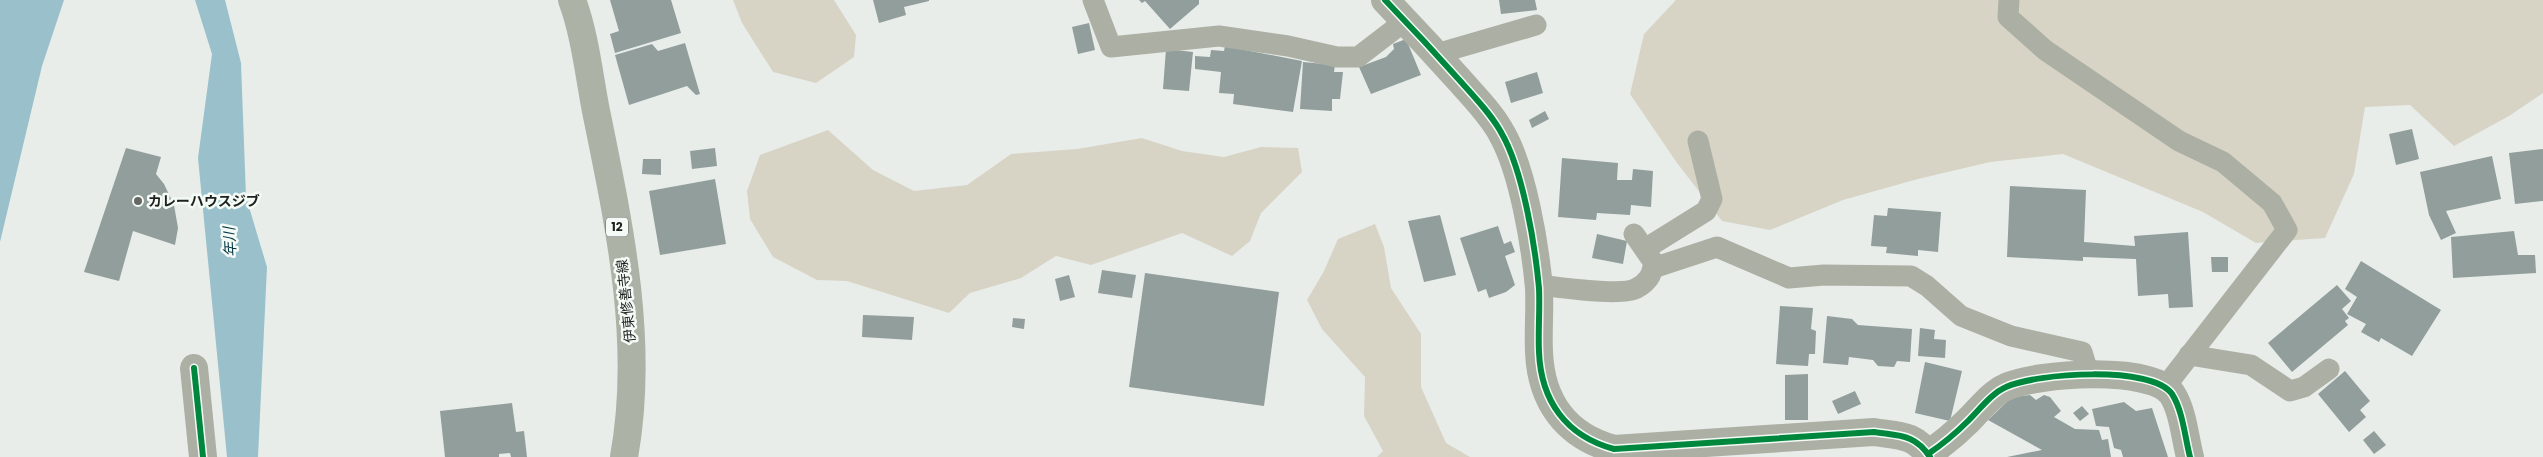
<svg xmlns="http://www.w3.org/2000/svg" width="2543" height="457" viewBox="0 0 2543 457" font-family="Poppins,'Noto Sans JP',sans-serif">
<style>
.green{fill:#d8d4c5}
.water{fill:#99c0cb}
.building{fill:#919e9c}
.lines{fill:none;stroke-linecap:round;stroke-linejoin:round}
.service{stroke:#acb0a4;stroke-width:21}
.minor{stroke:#acb0a4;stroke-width:28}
.primary{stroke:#acb2a5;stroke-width:28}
.cycleway-casing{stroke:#f4fbf6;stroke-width:9}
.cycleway{stroke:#00873e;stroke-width:6}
.poi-dot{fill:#656865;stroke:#f4fbf6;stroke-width:2}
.labels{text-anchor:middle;stroke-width:5;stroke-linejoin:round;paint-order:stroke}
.shield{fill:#f4fbf6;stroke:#5e625f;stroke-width:1}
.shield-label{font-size:12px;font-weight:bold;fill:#1e201e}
.poi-label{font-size:14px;font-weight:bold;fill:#1e201e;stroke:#f4fbf6;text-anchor:start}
.street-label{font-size:14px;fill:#1e201e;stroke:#f4fbf6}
.water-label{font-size:15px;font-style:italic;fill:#003240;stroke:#f4fbf6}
</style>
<rect width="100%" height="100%" fill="#e8edea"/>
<g class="green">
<path d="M733,0H834L856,35L854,57L816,83L773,72L742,23Z"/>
<path d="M1676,0H2543V93L2509,116L2454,146L2410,105L2365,107L2354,174L2325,238L2256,243L2203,212L2063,154L1990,162L1918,179L1843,200L1770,230L1722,221L1677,163L1630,94L1644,34Z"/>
<path d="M828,130L873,170L914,191L967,185L1011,154L1077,149L1142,138L1182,151L1224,157L1261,147L1298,148L1302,172L1261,213L1250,241L1232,256L1182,233L1091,265L1056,256L1021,278L970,293L949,313L847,281L817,280L773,257L750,219L747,191L760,155Z"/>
<path d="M1375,224L1384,247L1391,288L1421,334V387L1446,443L1470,457H1377L1383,451L1364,416L1365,377L1322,329L1307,300L1324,271L1338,239Z"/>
</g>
<g class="water">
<path d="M0,0H64L42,66L0,242Z"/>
<path d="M195,0H225L241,63L246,197L267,267L258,457H227L198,158L212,54Z"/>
</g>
<g class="building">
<path d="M610,0H671L681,33L615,53L610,34L619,31Z"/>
<path d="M873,0H929V1L904,7L906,15L879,23Z"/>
<path d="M1139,0H1199V4L1170,29L1145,1L1142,3Z"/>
<path d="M1499,0H1535L1537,10L1501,14Z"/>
<path d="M1089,23L1095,50L1078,54L1072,27Z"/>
<path d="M1406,39L1421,75L1371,94L1359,67L1386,57L1394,49L1393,44Z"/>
<path d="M685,43L700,94L696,95L687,86L629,105L615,55L652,44L658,51Z"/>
<path d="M1225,46L1302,61L1293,112L1233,104L1234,94L1219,93L1221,72L1195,69V56L1210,57L1211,50L1224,51Z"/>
<path d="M1166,49L1193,52L1189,91L1163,89Z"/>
<path d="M1303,62L1335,65L1334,72H1343L1340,99H1332V111L1300,109Z"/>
<path d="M1537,72L1543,93L1511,103L1505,82Z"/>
<path d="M1545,111L1549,119L1532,128L1529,120Z"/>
<path d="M2412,129L2419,159L2396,165L2389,134Z"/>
<path d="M126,148L161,157L156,174L164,184L174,205L178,228L175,245L133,231L119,281L84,272Z"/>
<path d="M715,148L717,166L692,169L690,151Z"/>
<path d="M2543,149V201L2515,204L2509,153Z"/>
<path d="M2492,156L2501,199L2446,211L2456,233L2441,240L2429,215L2420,172Z"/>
<path d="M1562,158L1618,163L1617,180H1632L1633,169L1653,171L1651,207L1631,205L1630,215L1597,213L1596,220L1558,217Z"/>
<path d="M643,159H661V175L642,174Z"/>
<path d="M715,179L726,244L660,255L649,191Z"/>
<path d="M2010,186L2086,190L2084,242L2135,246L2134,236L2188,232L2193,307L2169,308L2168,294L2138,296L2136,259L2083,257V261L2007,257Z"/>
<path d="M1888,208L1941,212L1938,252L1918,250V256L1886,253L1887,247L1871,246L1874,215L1887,216Z"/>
<path d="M1440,215L1456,275L1424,282L1408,221Z"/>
<path d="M1498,226L1504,244L1511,241L1515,252L1505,256L1515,285L1506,292L1489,298L1486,289L1478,292L1460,238Z"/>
<path d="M2514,231L2518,255H2535L2536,273L2453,278L2451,237Z"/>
<path d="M1597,234L1627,241L1623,264L1592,258Z"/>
<path d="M2211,257H2228V272H2212Z"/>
<path d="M2361,261L2441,310L2412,356L2381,338L2379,342L2361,332L2366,324L2347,314L2357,297L2345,289Z"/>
<path d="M1102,270L1136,275L1132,298L1098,293Z"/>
<path d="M1145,273L1279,292L1264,406L1129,387Z"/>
<path d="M1069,275L1075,297L1060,301L1055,279Z"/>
<path d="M2337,285L2351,301L2342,309L2349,318L2345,321L2348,325L2292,372L2268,343Z"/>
<path d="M1780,306L1813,308L1811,329L1816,331L1815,354H1809L1808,366L1776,364Z"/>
<path d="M863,315L914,317L912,340L862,337Z"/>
<path d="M1827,316L1852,319L1858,325L1912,329L1910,362L1897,361L1894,367L1878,366L1873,360L1849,357L1848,365L1823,363Z"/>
<path d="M1013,318L1025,319L1024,329L1012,327Z"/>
<path d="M1920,328L1935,330L1934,339L1946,340L1945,358L1918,356Z"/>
<path d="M1925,362L1962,371L1950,421L1915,413Z"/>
<path d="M2345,371L2370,401L2360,410L2366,417L2349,432L2318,394Z"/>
<path d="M1808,374V420H1785V375Z"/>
<path d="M1855,391L1861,404L1838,414L1832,401Z"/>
<path d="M2030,395L2036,400L2044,395L2050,397L2061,411L2054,417L2075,429L2099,430L2102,440L2108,439L2111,457H2007L2042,450L1988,420L2012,397Z"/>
<path d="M2124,402L2136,411L2152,408L2168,457H2123L2121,450L2114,448L2109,427L2096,426L2092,409Z"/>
<path d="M512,403L516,432L524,431L527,457H511L510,453L499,454V457H445L440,411Z"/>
<path d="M2082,406L2089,414L2080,421L2073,413Z"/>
<path d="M2374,431L2386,445L2374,454L2363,440Z"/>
</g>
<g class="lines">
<g class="service">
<path d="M1093,0L1111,47L1219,36L1288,46L1337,57H1358L1405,21"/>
<path d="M2009,0L2008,17L2045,50L2179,141L2223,162L2272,203L2287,230L2165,387"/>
<path d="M1436,54L1536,25"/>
<path d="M1645,249L1706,211L1712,199L1698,141"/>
<path d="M1653,268L1717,247L1789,278L1824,275L1911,276L1927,286L1961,316L2011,336L2082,352L2089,375"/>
<path d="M1539,285C1559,287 1622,297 1637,288C1648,282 1652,275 1654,263L1634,234"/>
<path d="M2189,355L2251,365L2290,391L2304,387L2329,369"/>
</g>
<g class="minor">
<path d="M1385,0C1411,27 1437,55 1462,83C1476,99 1492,115 1502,134C1523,171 1535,245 1539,288C1540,309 1538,331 1539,352C1541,401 1566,436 1614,449L1874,432C1900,436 1915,434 1930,457"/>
<path d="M194,368L203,457"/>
<path d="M1928,454C1943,444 1956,433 1969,420C1980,409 1992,393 2006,387C2036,373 2152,365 2172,394C2183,411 2185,438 2190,457"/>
</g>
<path class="primary" d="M572,0C585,35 589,75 596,111C619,224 645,342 624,457"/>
<g class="cycleway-casing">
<g id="cycleway">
<path d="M1385,0C1411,27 1437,55 1462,83C1476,99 1492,115 1502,134C1523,171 1535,245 1539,288C1540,309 1538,331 1539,352C1541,401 1566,436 1614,449L1874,432C1900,436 1915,434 1930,457"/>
<path d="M194,368L203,457"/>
<path d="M1928,454C1943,444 1956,433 1969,420C1980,409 1992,393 2006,387C2036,373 2152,365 2172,394C2183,411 2185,438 2190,457"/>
</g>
</g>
<use href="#cycleway" class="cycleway"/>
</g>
<circle class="poi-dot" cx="138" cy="201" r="5"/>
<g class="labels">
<rect class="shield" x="606" y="217.5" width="22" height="19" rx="4"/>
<g class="shield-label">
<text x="617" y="231">12</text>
</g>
<g class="poi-label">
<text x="148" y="206">カレーハウスジブ</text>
</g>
<g class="street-label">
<text transform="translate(626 301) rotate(-96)" y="5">伊東修善寺線</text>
</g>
<g class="water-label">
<text transform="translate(230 242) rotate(-93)" y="5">年川</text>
</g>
</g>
</svg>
